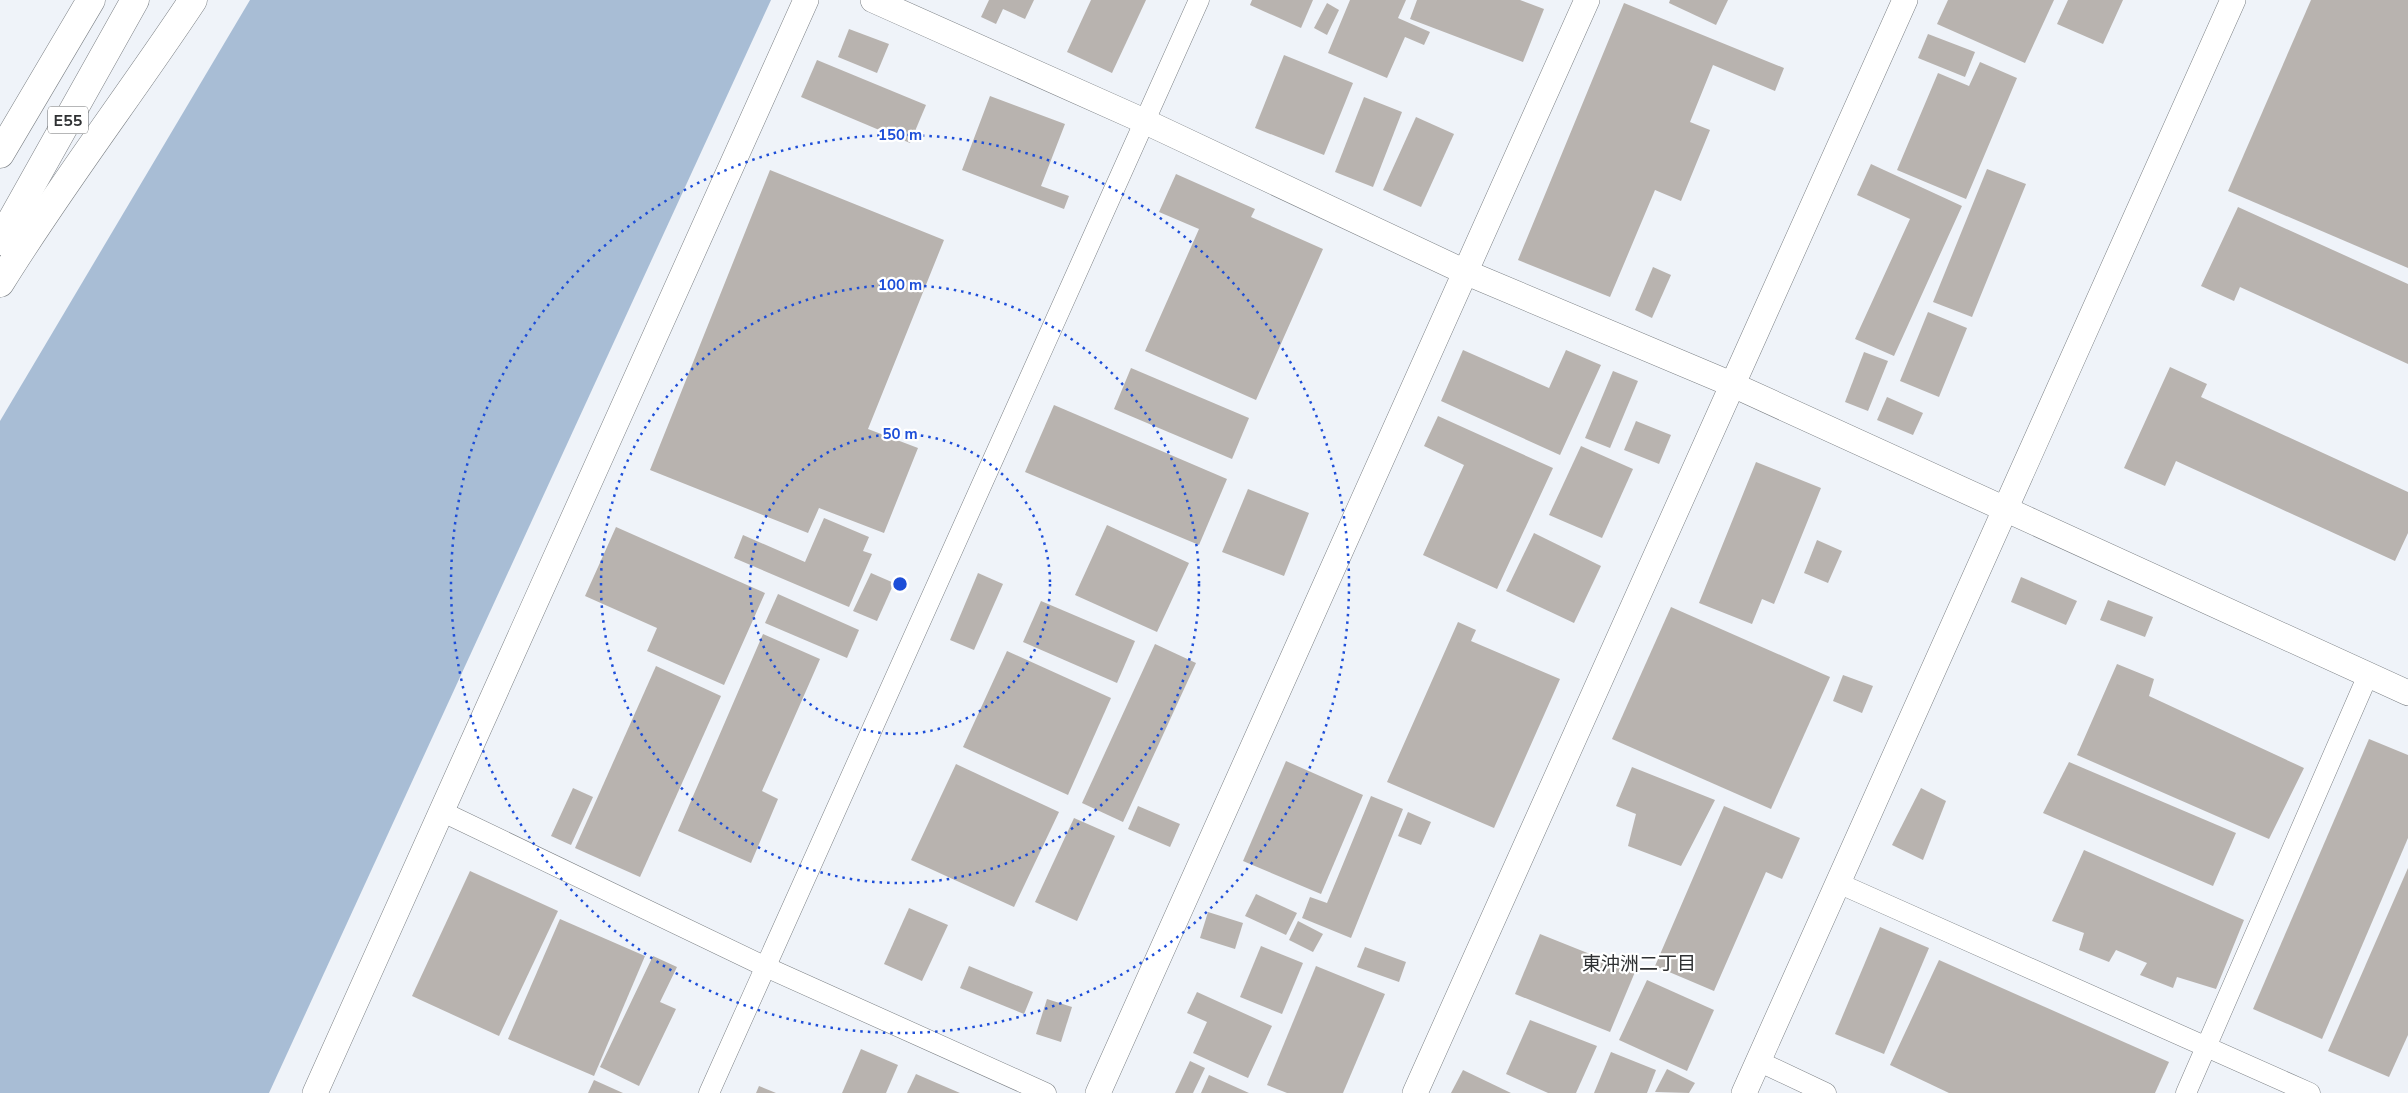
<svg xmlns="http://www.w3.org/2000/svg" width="2408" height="1093" viewBox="0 0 2408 1093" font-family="'Nunito Sans','Noto Sans JP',sans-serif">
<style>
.water{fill:#a8bdd5}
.building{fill:#b8b3af}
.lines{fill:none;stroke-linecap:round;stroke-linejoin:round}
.minor-casing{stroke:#7c8085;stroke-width:21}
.tertiary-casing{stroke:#7c8085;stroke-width:26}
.motorway-casing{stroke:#7c8085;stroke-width:29}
.minor{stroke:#fff;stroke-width:20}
.tertiary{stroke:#fff;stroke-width:25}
.motorway{stroke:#fff;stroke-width:28}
.ring{fill:none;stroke:#1d4ed8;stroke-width:2.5;stroke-dasharray:2.5 5}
.labels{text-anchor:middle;stroke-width:4.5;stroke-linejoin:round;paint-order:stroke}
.shield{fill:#fff;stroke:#6d6f70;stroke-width:1}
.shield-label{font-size:16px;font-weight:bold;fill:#2f3133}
.neighbourhood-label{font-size:19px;fill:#2f3133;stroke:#fff}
.centre{fill:#1d4ed8;stroke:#fff;stroke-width:2.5}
.ring-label{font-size:15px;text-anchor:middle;font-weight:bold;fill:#1d4ed8;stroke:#fff;stroke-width:4.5;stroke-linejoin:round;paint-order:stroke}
</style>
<rect width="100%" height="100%" fill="#eff3f9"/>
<path class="water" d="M250,0H771L269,1093H0V421Z"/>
<g class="building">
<path d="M989,0H1034L1025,19L1003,9L996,24L981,17Z"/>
<path d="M1091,0H1146L1112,73L1067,52Z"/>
<path d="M1252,0H1313L1301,28L1250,5Z"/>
<path d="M1350,0H1406L1398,18L1430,32L1424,45L1405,37L1387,78L1328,53Z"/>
<path d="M1417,0H1520L1544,9L1523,62L1410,19Z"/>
<path d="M1670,0H1728L1716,25L1669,3Z"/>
<path d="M1948,0H2054L2025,63L1937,24Z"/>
<path d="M2068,0H2123L2103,44L2057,24Z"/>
<path d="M2311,0H2408V268L2228,191Z"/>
<path d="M1327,3L1339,10L1327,35L1314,28Z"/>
<path d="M1624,3L1784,68L1775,91L1713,65L1690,122L1710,130L1681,201L1655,190L1610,297L1518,260Z"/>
<path d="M849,29L889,44L877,73L838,57Z"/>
<path d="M1928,34L1975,52L1965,77L1918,58Z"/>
<path d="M1284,55L1353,83L1324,155L1255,128Z"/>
<path d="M817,60L926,105L910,143L801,97Z"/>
<path d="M1980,62L2017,78L1966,199L1897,170L1938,73L1969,86Z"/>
<path d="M990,96L1065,124L1041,186L1069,196L1064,209L962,170Z"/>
<path d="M1364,97L1402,112L1373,187L1335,172Z"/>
<path d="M1416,117L1454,134L1421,207L1383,190Z"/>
<path d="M1871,164L1962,206L1894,356L1855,339L1910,219L1857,195Z"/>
<path d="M1987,169L2026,184L1972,317L1933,302Z"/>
<path d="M770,170L944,240L868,429L918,448L884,533L819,508L808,533L650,470Z"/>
<path d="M1176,174L1255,209L1251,217L1323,249L1256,400L1145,351L1199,229L1159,212Z"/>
<path d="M2238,207L2408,284V364L2240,287L2234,301L2201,286Z"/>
<path d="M1653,267L1671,275L1652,318L1635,310Z"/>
<path d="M1928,312L1967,328L1939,397L1900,381Z"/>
<path d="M1463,350L1549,388L1566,350L1601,365L1560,455L1441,401Z"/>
<path d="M1864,352L1888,361L1868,411L1845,402Z"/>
<path d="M2170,367L2207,384L2201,397L2408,492V533L2395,561L2176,461L2165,486L2124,468Z"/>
<path d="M1131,368L1249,418L1232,459L1114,409Z"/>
<path d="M1613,371L1638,381L1610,448L1585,438Z"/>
<path d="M1887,397L1923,413L1913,435L1877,420Z"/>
<path d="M1054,405L1227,479L1199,545L1025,472Z"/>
<path d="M1438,416L1553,468L1497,589L1423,555L1464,465L1424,446Z"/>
<path d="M1636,421L1671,435L1659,464L1624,450Z"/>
<path d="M1581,446L1633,469L1602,538L1549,515Z"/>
<path d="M1756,462L1821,488L1774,604L1762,599L1752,624L1699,603Z"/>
<path d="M1248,489L1309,513L1284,576L1222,552Z"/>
<path d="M824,518L869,537L863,551L872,554L849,607L734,558L743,535L805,562Z"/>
<path d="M1107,525L1189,563L1157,632L1075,595Z"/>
<path d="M616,527L765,593L724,685L647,651L657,628L585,596Z"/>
<path d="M1534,533L1601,566L1574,623L1506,591Z"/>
<path d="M1817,540L1842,551L1828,583L1804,573Z"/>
<path d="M871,573L894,583L877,621L853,611Z"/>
<path d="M978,573L1003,584L974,650L950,640Z"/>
<path d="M2021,577L2077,601L2066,625L2011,602Z"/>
<path d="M778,594L859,630L847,658L765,623Z"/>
<path d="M2108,600L2153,617L2145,637L2100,620Z"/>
<path d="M1041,601L1135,641L1117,683L1023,642Z"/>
<path d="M1671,607L1830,677L1771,809L1612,739Z"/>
<path d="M1458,622L1476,630L1471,641L1560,679L1494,828L1387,782Z"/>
<path d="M763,634L820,659L762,791L778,799L751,863L678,831Z"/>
<path d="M1155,644L1196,663L1123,822L1082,803Z"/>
<path d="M1007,651L1111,698L1068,795L963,747Z"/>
<path d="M2117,664L2154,679L2149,696L2304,768L2269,839L2077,755Z"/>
<path d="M656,666L721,696L640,877L575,848Z"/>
<path d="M1843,675L1873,686L1862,713L1833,701Z"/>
<path d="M2369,739L2408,755V838L2322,1039L2253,1009Z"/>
<path d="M1286,761L1363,795L1321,894L1243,861Z"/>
<path d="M2069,762L2236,833L2213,886L2043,813Z"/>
<path d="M956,764L1059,812L1014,907L911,860Z"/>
<path d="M1632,767L1715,800L1681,866L1628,846L1636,814L1616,806Z"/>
<path d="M573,788L593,797L571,845L551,836Z"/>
<path d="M1921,788L1946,801L1923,860L1892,845Z"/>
<path d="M1371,796L1403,809L1351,938L1302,918L1310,897L1327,903Z"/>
<path d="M1138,806L1180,824L1170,847L1128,829Z"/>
<path d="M1724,806L1800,838L1782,879L1766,872L1714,991L1655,966Z"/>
<path d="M1408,812L1431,822L1421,845L1398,836Z"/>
<path d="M1074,818L1115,836L1077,921L1035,902Z"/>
<path d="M2084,850L2244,920L2216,989L2177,977L2173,988L2140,975L2147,963L2116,950L2109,962L2079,950L2084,933L2052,921Z"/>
<path d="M2408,868V1035L2389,1077L2328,1051Z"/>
<path d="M470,871L558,911L499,1036L412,996Z"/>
<path d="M1256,894L1297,913L1286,935L1245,916Z"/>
<path d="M909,908L948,925L922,981L884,964Z"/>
<path d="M1208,912L1243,923L1235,949L1200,938Z"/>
<path d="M560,919L645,956L594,1076L508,1039Z"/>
<path d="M1298,921L1323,934L1313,952L1289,940Z"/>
<path d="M1880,927L1929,948L1884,1054L1835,1034Z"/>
<path d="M1540,934L1635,972L1610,1032L1515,994Z"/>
<path d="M1261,946L1303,963L1282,1014L1240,997Z"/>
<path d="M1365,947L1406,962L1399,982L1357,967Z"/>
<path d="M653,956L677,967L660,1002L676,1009L639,1086L600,1067Z"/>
<path d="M1939,960L2169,1062L2155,1093H1949L1890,1065Z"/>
<path d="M969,966L1033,992L1024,1014L960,988Z"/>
<path d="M1316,966L1385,994L1343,1093H1287L1267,1085Z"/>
<path d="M1647,980L1714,1010L1687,1071L1619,1040Z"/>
<path d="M1197,992L1272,1026L1248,1078L1193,1053L1207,1022L1187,1013Z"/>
<path d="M1047,999L1072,1007L1061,1042L1036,1034Z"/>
<path d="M1530,1020L1597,1046L1576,1093H1548L1506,1074Z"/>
<path d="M861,1049L898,1065L886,1093H842Z"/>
<path d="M1611,1052L1656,1070L1647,1093H1594Z"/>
<path d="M1190,1061L1205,1068L1193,1093H1175Z"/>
<path d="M1667,1069L1695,1083L1689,1093L1655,1092Z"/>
<path d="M1463,1070L1511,1093H1451Z"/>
<path d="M916,1074L960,1093H907Z"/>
<path d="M1209,1075L1249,1093H1201Z"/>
<path d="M594,1080L623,1093H588Z"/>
<path d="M759,1086L776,1093H756Z"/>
</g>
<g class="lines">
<g class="minor-casing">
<g id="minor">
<path d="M445,813L766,967L1046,1093"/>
<path d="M1838,883L2310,1093"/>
<path d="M1758,1061L1826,1093"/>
<path d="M709,1093L1199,0"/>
<path d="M2186,1093L2368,675"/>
</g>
</g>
<g class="tertiary-casing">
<g id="tertiary">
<path d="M873,0L1146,122L1465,272L1731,384L2408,693"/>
<path d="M315,1093L806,0"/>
<path d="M1098,1093L1587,0"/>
<path d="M1415,1093C1580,729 1741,364 1905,0"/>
<path d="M1744,1093L2233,0"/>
</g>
</g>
<g class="motorway-casing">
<g id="motorway">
<path d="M0,154L91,0"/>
<path d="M0,241L135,0"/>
<path d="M0,283C60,186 130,95 193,0"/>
</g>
</g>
<use href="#minor" class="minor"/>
<use href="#tertiary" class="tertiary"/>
<use href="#motorway" class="motorway"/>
</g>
<g class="ring">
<circle cx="900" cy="584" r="150"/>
<circle cx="900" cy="584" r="299"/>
<circle cx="900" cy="584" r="449"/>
</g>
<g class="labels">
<rect class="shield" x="48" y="106.5" width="40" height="27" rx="4"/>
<g class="shield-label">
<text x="68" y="126">E55</text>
</g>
<g class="neighbourhood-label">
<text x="1639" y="970">東沖洲二丁目</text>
</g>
</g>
<circle cx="900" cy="584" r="8" class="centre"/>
<g class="ring-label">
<text x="900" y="140">150 m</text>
<text x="900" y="290">100 m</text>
<text x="900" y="439">50 m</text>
</g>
</svg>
